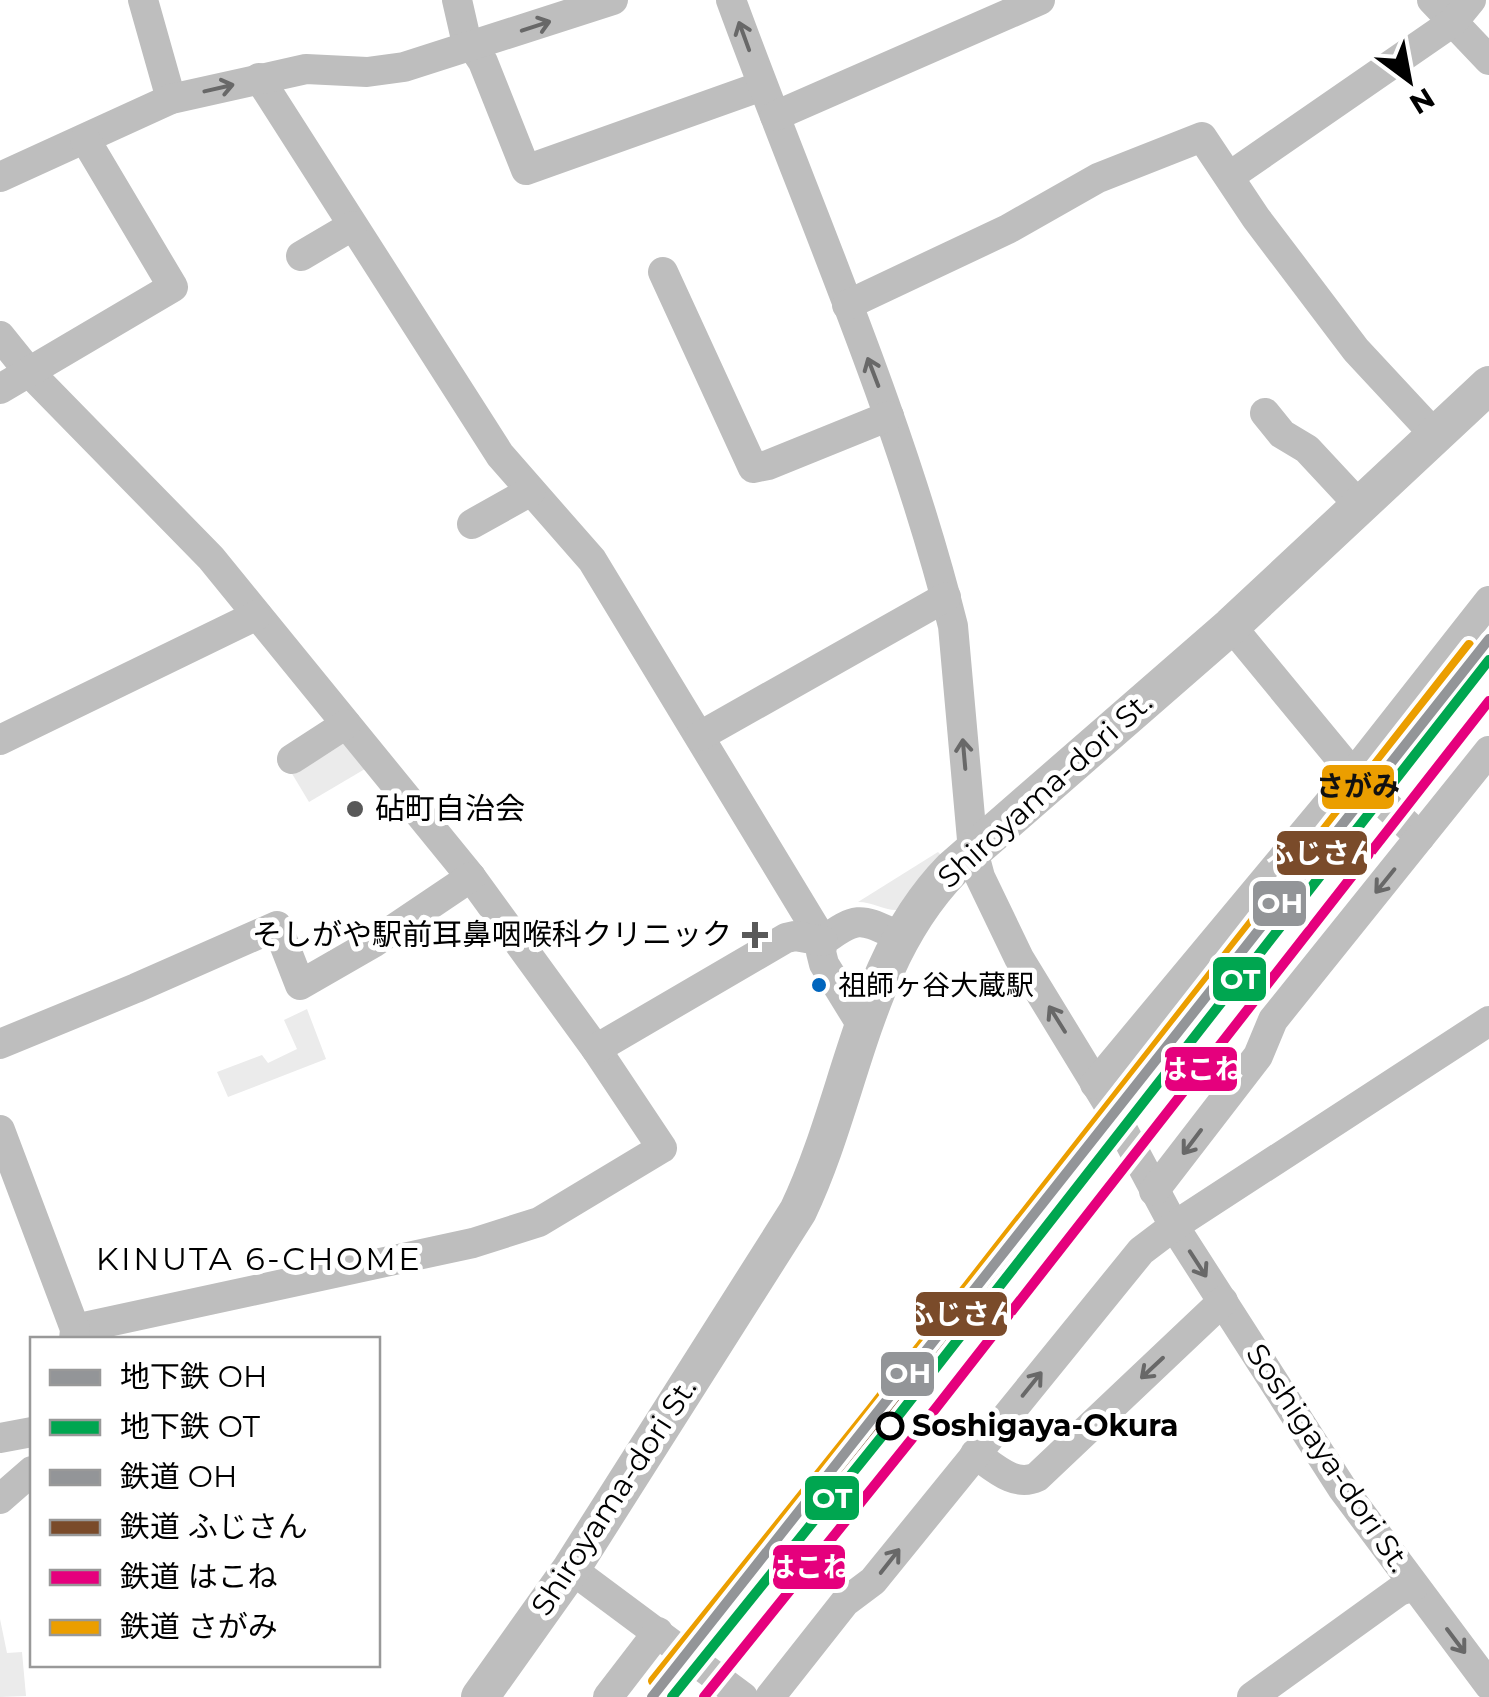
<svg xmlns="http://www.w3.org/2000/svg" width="1489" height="1697" viewBox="0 0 1489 1697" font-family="Montserrat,'Noto Sans JP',sans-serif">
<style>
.green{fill:#ebebeb}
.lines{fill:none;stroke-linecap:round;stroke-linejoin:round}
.minor{stroke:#bebebe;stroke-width:30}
.tertiary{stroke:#bebebe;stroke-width:38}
.rail-1-casing{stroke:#fff;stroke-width:18}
.rail-2-casing{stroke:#fff;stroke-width:18}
.rail-3-casing{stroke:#fff;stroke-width:18}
.rail-4-casing{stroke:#fff;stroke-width:18}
.rail-1{stroke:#939598;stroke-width:10}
.rail-2{stroke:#7a4b2a;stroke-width:10}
.rail-3{stroke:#e5007d;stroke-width:10}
.rail-4{stroke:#eb9e00;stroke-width:10}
.metro-1-casing{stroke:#fff;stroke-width:18}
.metro-2-casing{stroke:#fff;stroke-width:18}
.metro-1{stroke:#939598;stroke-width:10}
.metro-2{stroke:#00a650;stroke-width:10}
.oneway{stroke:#686868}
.poi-dot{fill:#595959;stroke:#fff;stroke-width:4}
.bus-dot{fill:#0065bd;stroke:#fff;stroke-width:4}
.stop-dot{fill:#fff;stroke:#000;stroke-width:5}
.labels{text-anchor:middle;stroke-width:10;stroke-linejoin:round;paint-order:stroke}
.bus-label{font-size:28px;fill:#000;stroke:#fff;text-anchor:start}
.street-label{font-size:30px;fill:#000;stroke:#fff}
.poi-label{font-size:30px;fill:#000;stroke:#fff;text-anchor:start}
.stop-label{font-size:30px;font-weight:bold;fill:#000;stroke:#fff;text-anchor:start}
.neighbourhood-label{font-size:32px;letter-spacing:2.5px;fill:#000;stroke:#fff}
.line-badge{stroke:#fff;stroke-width:4}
.badge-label{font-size:28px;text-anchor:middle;font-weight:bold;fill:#fff}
.pale-badge-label{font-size:28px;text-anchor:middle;font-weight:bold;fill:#111}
</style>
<rect width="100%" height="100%" fill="#fff"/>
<g class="green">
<path d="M342,739L370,766L309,802L291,772Z"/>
<path d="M938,852L941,855L898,910C885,911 873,902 858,902Z"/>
<path d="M307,1009L326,1059L228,1097L217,1072L262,1055L268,1063L297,1049L284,1020Z"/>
<path d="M0,1619L7,1653L22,1652L26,1696L0,1697Z"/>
</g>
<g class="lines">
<g class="minor">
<path d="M143,0L171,99"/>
<path d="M457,0L465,35L483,62L526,170L762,86"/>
<path d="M731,0C807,208 899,411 953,626L973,851L980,877L1019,958L1116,1117L1174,1226L1342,1488L1489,1685"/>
<path d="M1432,0L1489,60"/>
<path d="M259,78L500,455L592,560L823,941"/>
<path d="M775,116L1040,0"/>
<path d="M1230,176L1453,22L1471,0"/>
<path d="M0,177L171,99L306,69L367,72L404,67L613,0"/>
<path d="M301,256L352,226"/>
<path d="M663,272L753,468L768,465L889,416"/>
<path d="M847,305L1008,229L1098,178L1202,137L1256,218L1356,350L1436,436"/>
<path d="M0,336L29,372L211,558L471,877L596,1049L662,1148L539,1222L473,1243L75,1329"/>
<path d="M0,389L173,287L85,139"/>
<path d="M1265,413L1282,434L1307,449L1361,507"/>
<path d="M472,524L531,491"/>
<path d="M1231,626L1353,774L1420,837"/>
<path d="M700,736L946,597"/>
<path d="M0,740L257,615"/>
<path d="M292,759L346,724"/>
<path d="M864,1029L824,964L821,952L823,941C859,914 861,919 901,937"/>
<path d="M0,1044L136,988L277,926L300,985L373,943L471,877"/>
<path d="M596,1049L786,938L795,936L823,941"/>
<path d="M1095,1084L1353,774L1489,601"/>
<path d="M0,1130L75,1329L74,1340"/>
<path d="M1154,1191L1258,1056L1273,1020L1489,751"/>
<path d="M0,1438L32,1432"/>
<path d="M975,1454C993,1466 1014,1488 1037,1477L1223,1301"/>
<path d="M0,1499L32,1471"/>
<path d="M571,1569L743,1697"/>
<path d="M608,1697L658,1632"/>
<path d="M770,1697L845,1602L873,1581L1141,1251L1174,1226L1489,1021"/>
<path d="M1252,1697L1399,1591L1414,1586"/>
</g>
<path class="tertiary" d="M480,1697L571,1569L798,1211C852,1098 862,961 952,869L1231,626L1489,385"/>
<g class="rail-1-casing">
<path id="rail-1" d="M668,1697L1489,659"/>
</g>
<g class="rail-2-casing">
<path id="rail-2" d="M662,1689L881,1417L1479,652"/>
</g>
<g class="rail-3-casing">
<path id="rail-3" d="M704,1697L911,1440L1489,701"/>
</g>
<g class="rail-4-casing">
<path id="rail-4" d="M653,1681L871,1409L1469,645"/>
</g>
<use href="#rail-1" class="rail-1"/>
<use href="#rail-2" class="rail-2"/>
<use href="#rail-3" class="rail-3"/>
<use href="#rail-4" class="rail-4"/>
<g class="metro-1-casing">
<path id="metro-1" d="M652,1697L1489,639"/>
</g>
<g class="metro-2-casing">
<path id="metro-2" d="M672,1697L891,1425L1489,660"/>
</g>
<use href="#metro-1" class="metro-1"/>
<use href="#metro-2" class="metro-2"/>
</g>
<defs><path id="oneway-shaft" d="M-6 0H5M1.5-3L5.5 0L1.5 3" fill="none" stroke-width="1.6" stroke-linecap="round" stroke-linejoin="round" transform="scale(2.5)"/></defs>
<g class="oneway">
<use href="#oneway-shaft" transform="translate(536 26) rotate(-18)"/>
<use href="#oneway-shaft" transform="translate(744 36) rotate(-110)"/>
<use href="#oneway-shaft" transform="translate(219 88) rotate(-13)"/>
<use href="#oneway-shaft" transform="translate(873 372) rotate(-111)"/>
<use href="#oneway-shaft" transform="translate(964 754) rotate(-95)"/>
<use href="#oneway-shaft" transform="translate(1385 881) rotate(129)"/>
<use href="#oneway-shaft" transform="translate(1057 1019) rotate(-122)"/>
<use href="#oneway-shaft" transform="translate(1192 1142) rotate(127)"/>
<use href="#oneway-shaft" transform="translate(1198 1264) rotate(57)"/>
<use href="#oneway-shaft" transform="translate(1152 1368) rotate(137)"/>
<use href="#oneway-shaft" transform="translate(1032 1384) rotate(-51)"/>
<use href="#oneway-shaft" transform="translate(890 1561) rotate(-52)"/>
<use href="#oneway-shaft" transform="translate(1456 1641) rotate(53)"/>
</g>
<g class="poi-dot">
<circle cx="355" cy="809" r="10"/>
<path d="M750 920h10v10h10v10h-10v10h-10v-10h-10v-10h10z"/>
</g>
<circle class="bus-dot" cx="819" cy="985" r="9"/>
<circle class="stop-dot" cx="890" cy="1426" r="12"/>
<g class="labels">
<g class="bus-label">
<text x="838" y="995">祖師ヶ谷大蔵駅</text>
</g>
<g class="street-label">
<text transform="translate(1045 790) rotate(-42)" y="10">Shiroyama-dori St.</text>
<text transform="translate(1328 1458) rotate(56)" y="10">Soshigaya-dori St.</text>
<text transform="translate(614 1497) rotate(-57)" y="10">Shiroyama-dori St.</text>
</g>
<g class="poi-label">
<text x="375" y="819">砧町自治会</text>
<text x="732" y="945" text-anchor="end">そしがや駅前耳鼻咽喉科クリニック</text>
</g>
<g class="stop-label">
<text x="912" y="1436">Soshigaya-Okura</text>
</g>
<g class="neighbourhood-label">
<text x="259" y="1270">KINUTA 6-CHOME</text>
</g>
</g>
<g class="line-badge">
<rect x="1320" y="763" width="76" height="48" rx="10" fill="#eb9e00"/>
<rect x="1275" y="829" width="94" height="48" rx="10" fill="#7a4b2a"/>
<rect x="1251" y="879" width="57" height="49" rx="10" fill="#939598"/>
<rect x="1211" y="955" width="57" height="48" rx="10" fill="#00a650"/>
<rect x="1163" y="1045" width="76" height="48" rx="10" fill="#e5007d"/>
<rect x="914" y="1290" width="95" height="48" rx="10" fill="#7a4b2a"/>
<rect x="879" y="1350" width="57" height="48" rx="10" fill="#939598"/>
<rect x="803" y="1474" width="58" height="48" rx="10" fill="#00a650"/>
<rect x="771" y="1543" width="76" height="48" rx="10" fill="#e5007d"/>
</g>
<g class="badge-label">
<text x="1322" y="863">ふじさん</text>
<text x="1280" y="913">OH</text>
<text x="1240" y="989">OT</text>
<text x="1201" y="1079">はこね</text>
<text x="962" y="1324">ふじさん</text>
<text x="908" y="1383">OH</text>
<text x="832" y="1508">OT</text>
<text x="809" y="1577">はこね</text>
</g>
<g class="pale-badge-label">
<text x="1358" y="796">さがみ</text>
</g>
<rect x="30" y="1337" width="350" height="330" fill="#ffffff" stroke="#999999" stroke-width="2.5"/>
<rect x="50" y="1370" width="50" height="15" fill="#939598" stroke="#999999" stroke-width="2.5"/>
<text x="120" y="1387" font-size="30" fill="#000000">地下鉄 OH</text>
<rect x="50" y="1420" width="50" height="15" fill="#00a650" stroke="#999999" stroke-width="2.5"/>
<text x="120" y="1437" font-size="30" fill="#000000">地下鉄 OT</text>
<rect x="50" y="1470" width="50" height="15" fill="#939598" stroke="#999999" stroke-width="2.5"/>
<text x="120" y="1487" font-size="30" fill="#000000">鉄道 OH</text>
<rect x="50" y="1520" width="50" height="15" fill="#7a4b2a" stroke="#999999" stroke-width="2.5"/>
<text x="120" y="1537" font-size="30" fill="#000000">鉄道 ふじさん</text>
<rect x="50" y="1570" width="50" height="15" fill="#e5007d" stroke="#999999" stroke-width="2.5"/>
<text x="120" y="1587" font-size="30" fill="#000000">鉄道 はこね</text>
<rect x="50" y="1620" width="50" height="15" fill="#eb9e00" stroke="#999999" stroke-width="2.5"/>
<text x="120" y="1637" font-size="30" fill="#000000">鉄道 さがみ</text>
<g transform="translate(1409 80) rotate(148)" stroke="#ffffff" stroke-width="8" paint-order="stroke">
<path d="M0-8L18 38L0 25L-18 38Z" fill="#000000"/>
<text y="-15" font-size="28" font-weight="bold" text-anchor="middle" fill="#000000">N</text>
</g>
</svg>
